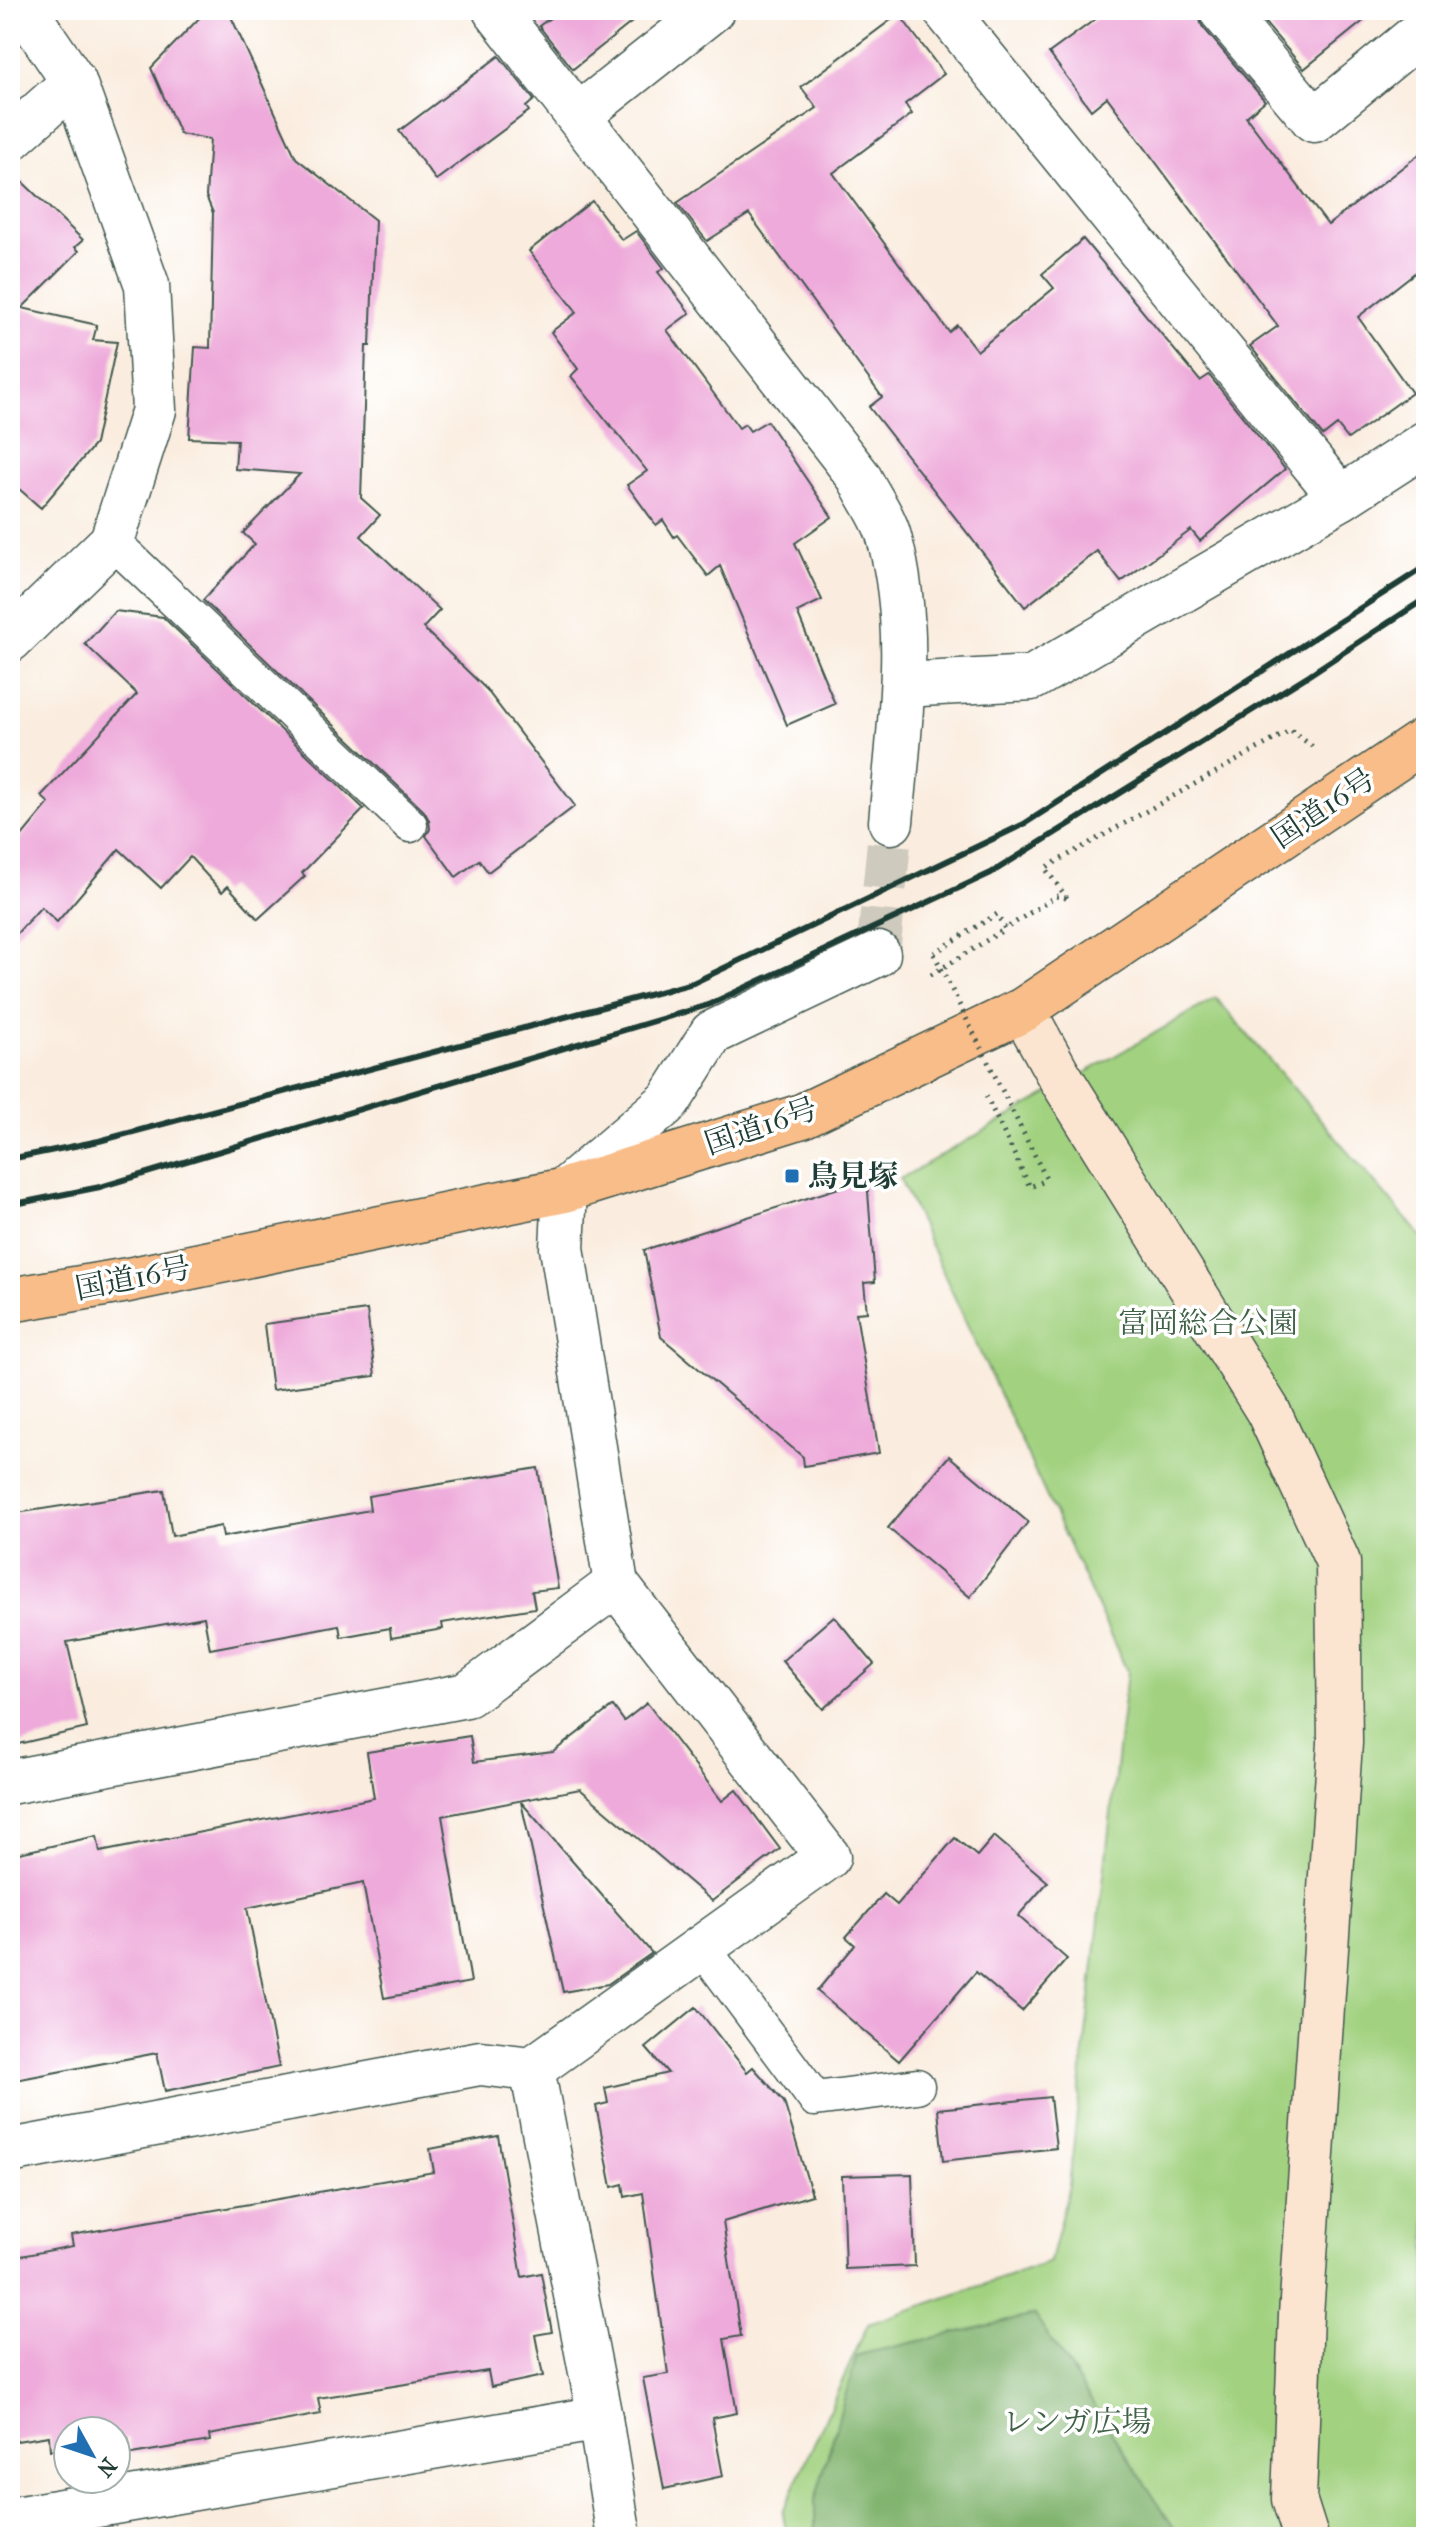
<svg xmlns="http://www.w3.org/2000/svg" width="1436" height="2547" viewBox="0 0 1436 2547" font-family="'IM FELL French Canon','Noto Serif JP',serif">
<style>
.green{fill:#a2d280;stroke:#60885a;stroke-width:2}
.forest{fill:#81b46e;stroke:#507851;stroke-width:2}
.building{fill:#eeaada}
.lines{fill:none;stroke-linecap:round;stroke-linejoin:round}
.street-tunnel{stroke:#cecabd;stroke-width:44;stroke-dasharray:44 22;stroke-linecap:butt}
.lane-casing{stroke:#40574e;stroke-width:37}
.street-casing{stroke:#40574e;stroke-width:47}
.secondary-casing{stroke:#40574e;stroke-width:47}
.highway-casing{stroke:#40574e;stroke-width:47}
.path{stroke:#40574e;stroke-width:5;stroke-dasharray:2 6;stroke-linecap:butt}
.lane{stroke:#fff;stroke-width:34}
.street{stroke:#fff;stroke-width:44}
.secondary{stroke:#fce5d0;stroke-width:44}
.highway{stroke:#f8bd89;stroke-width:44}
.rail{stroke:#1f3d34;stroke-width:6}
.path-bridge{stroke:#40574e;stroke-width:5;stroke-dasharray:2 6;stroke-linecap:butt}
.poi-dot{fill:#1f6fb2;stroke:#fff;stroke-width:3}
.labels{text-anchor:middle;stroke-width:7;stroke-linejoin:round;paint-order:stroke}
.street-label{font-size:30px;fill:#1f3d34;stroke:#fff}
.poi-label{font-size:30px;font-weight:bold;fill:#1f3d34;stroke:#fff;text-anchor:start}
.park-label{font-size:30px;fill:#406247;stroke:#fff}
</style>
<rect width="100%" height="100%" fill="#fff"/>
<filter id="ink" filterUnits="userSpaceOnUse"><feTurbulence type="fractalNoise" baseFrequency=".0125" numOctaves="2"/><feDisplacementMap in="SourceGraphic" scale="16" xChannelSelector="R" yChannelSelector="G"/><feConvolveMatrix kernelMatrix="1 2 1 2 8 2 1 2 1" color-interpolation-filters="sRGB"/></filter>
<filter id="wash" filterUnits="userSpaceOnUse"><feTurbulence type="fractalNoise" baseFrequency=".006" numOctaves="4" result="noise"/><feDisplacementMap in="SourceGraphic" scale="32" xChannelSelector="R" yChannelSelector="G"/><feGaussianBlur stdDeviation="1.8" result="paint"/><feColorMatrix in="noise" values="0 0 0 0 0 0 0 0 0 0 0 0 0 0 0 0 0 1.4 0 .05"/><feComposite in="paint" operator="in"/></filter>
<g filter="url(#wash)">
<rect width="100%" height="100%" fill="#faeddf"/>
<path class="green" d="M1216,998L1426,1242V2537H787L783,2512L868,2324L1050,2262L1069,2185L1127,1671L900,1179Z"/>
<path class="forest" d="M1035,2315L1180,2537H815V2500L857,2355Z"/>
<g id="blocks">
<g class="building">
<path d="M207,10H228L296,158L375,220L370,346H366L361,498L380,515L361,536L440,610L423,628L486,689L575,806L488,872L479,860L456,877L426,836L430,829L429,820L424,811L203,600L255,544L243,533L300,474L235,469L237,440L189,438L195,347L210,348L213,213L206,196L210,139L180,134L151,68Z"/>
<path d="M561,10H647L573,69L539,26Z"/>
<path d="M1108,10H1197L1202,26L1265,101L1246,117L1328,225L1426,149V264L1358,317L1412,393L1348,439L1337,425L1323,436L1250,346L1278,326L1107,97L1091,110L1049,53Z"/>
<path d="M1254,10H1377L1304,69Z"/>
<path d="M899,14L944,74L905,104L912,114L833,173L949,332L957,325L977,351L1054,288L1042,274L1083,239L1200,381L1209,375L1285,469L1200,541L1191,530L1121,582L1097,551L1025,607L869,407L882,397L749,214L707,241L677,203L817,108L801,87Z"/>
<path d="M499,56L534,100L526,107L529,111L436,180L399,131Z"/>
<path d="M10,170L83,240L75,247L79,251L22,308L97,325L93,340L117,342L95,444L41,508L10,481Z"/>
<path d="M592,201L622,240L636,231L664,268L658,272L690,313L667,330L739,428L745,424L750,431L767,421L832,517L795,543L822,600L797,612L835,704L787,725L720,566L708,576L677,535L674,537L663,520L656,525L627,485L647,471L571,376L578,369L551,332L577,312L529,251Z"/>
<path d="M115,611L163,617L364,809L302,873L305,876L258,919L228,886L222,892L190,857L161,888L119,849L57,922L41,907L10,941V850L49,803L41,796L137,694L85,644Z"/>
<path d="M867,1179L875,1282L864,1283L867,1312L856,1313L879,1453L804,1466L803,1457L661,1337L644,1250Z"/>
<path d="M367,1310L375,1376L272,1390L264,1324Z"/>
<path d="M949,1456L1028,1522L970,1597L888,1528Z"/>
<path d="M538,1468L558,1588L532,1591L535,1608L442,1623L443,1629L391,1638L390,1628L341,1637L339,1625L210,1649L204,1617L67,1642L87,1728L18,1744L10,1707V1514L164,1490L172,1536L221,1526L223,1537L370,1510L368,1496Z"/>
<path d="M834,1616L874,1664L823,1709L782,1661Z"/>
<path d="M647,1703L722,1801L736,1790L780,1849L712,1901L580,1789L442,1816L471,1982L384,1998L363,1883L247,1908L279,2067L165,2091L157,2053L10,2081V1855L97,1836L100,1852L374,1798L367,1752L470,1736L474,1762L553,1752L613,1706L624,1721Z"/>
<path d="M521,1802L652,1953L608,1984L563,1992Z"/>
<path d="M994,1836L1048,1882L1018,1916L1067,1959L1022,2011L976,1972L899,2061L817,1991L855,1945L846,1937L884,1894L897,1905L955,1838L977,1856Z"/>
<path d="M696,2007L747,2072L753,2067L784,2102L812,2195L723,2222L741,2336L724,2339L737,2413L712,2418L723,2476L664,2489L643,2378L668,2374L643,2193L625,2197L623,2184L612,2187L596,2106L608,2103L605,2088L668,2073L646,2048Z"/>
<path d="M1050,2097L1056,2148L943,2161L938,2109Z"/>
<path d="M498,2136L522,2277L541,2273L552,2332L535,2335L543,2376L491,2387L488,2371L318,2398L321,2414L209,2435L210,2441L131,2454L128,2438L116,2440V2431H68V2447L50,2450L49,2436L10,2442V2258L73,2246L71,2235L434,2172L430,2149Z"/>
<path d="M912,2174L915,2266L845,2269L842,2176Z"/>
</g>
</g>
</g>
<g filter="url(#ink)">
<use href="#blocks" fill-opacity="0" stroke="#40574e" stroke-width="2"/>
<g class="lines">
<path class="street-tunnel" d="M878,954L891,822"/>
<g class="lane-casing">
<g id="lane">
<path d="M112,541L410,825"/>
<path d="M702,1947L815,2099L917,2086"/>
</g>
</g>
<g class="street-casing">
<g id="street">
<path d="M495,10L859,477C868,496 884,517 889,537C915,630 899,728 891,822"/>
<path d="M945,10L1341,498"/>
<path d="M1221,10L1314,120L1426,28"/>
<path d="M578,116L712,10"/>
<path d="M10,139L74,82"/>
<path d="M10,640L112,541L154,410L147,285L74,82L25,10"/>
<path d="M903,685L1032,678L1341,498L1426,443"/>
<path d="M10,1782L467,1695L616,1584"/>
<path d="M532,2069L600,2418L619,2537"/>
<path d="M10,2151L480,2063L532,2069L828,1857L616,1584L562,1248L565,1190L669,1101L712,1033L878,954"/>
<path d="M10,2520L600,2418"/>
</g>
</g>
<g class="secondary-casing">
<path id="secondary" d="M1023,1010L1057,1072L1268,1411L1338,1562L1340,1743L1301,2315L1294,2499L1306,2537"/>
</g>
<g class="highway-casing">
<path id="highway" d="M10,1300L128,1280L565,1190L802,1116L1023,1010L1426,739"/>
</g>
<g class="path">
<path d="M1067,898L1045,868L1291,730L1313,747"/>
<path d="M934,953L997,914L1005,929L1056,896L1066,898"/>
<path d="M931,975L1005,929"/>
<path d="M986,1096L1030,1187L1047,1180"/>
</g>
<use href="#lane" class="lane"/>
<use href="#street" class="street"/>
<use href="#secondary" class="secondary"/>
<use href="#highway" class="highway"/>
<g class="rail">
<path d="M10,1159L99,1141L693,983L1024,824L1426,566"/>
<path d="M10,1205L100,1187L708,1005L991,873L1309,675L1426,598"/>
</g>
<path class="path-bridge" d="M934,954L1047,1180"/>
</g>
</g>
<rect class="poi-dot" x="784" y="1168" width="16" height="16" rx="4"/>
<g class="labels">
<g class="street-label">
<text transform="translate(1323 808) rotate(-34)" y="10">国道16号</text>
<text transform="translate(761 1126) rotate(-19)" y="10">国道16号</text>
<text transform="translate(133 1278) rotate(-11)" y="10">国道16号</text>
</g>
<g class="poi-label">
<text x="808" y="1186">鳥見塚</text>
</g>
<g class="park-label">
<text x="1208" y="1333">富岡総合公園</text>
<text x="1077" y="2432">レンガ広場</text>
</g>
</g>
<rect width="1436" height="2547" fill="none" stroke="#fff" stroke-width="40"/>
<g transform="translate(92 2455) rotate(130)"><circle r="38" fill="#ffffff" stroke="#a5b1ae" stroke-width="2"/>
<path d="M0-6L14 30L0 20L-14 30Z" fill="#1f6fb2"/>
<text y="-12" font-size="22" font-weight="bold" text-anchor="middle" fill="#1f3d34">N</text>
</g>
</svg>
